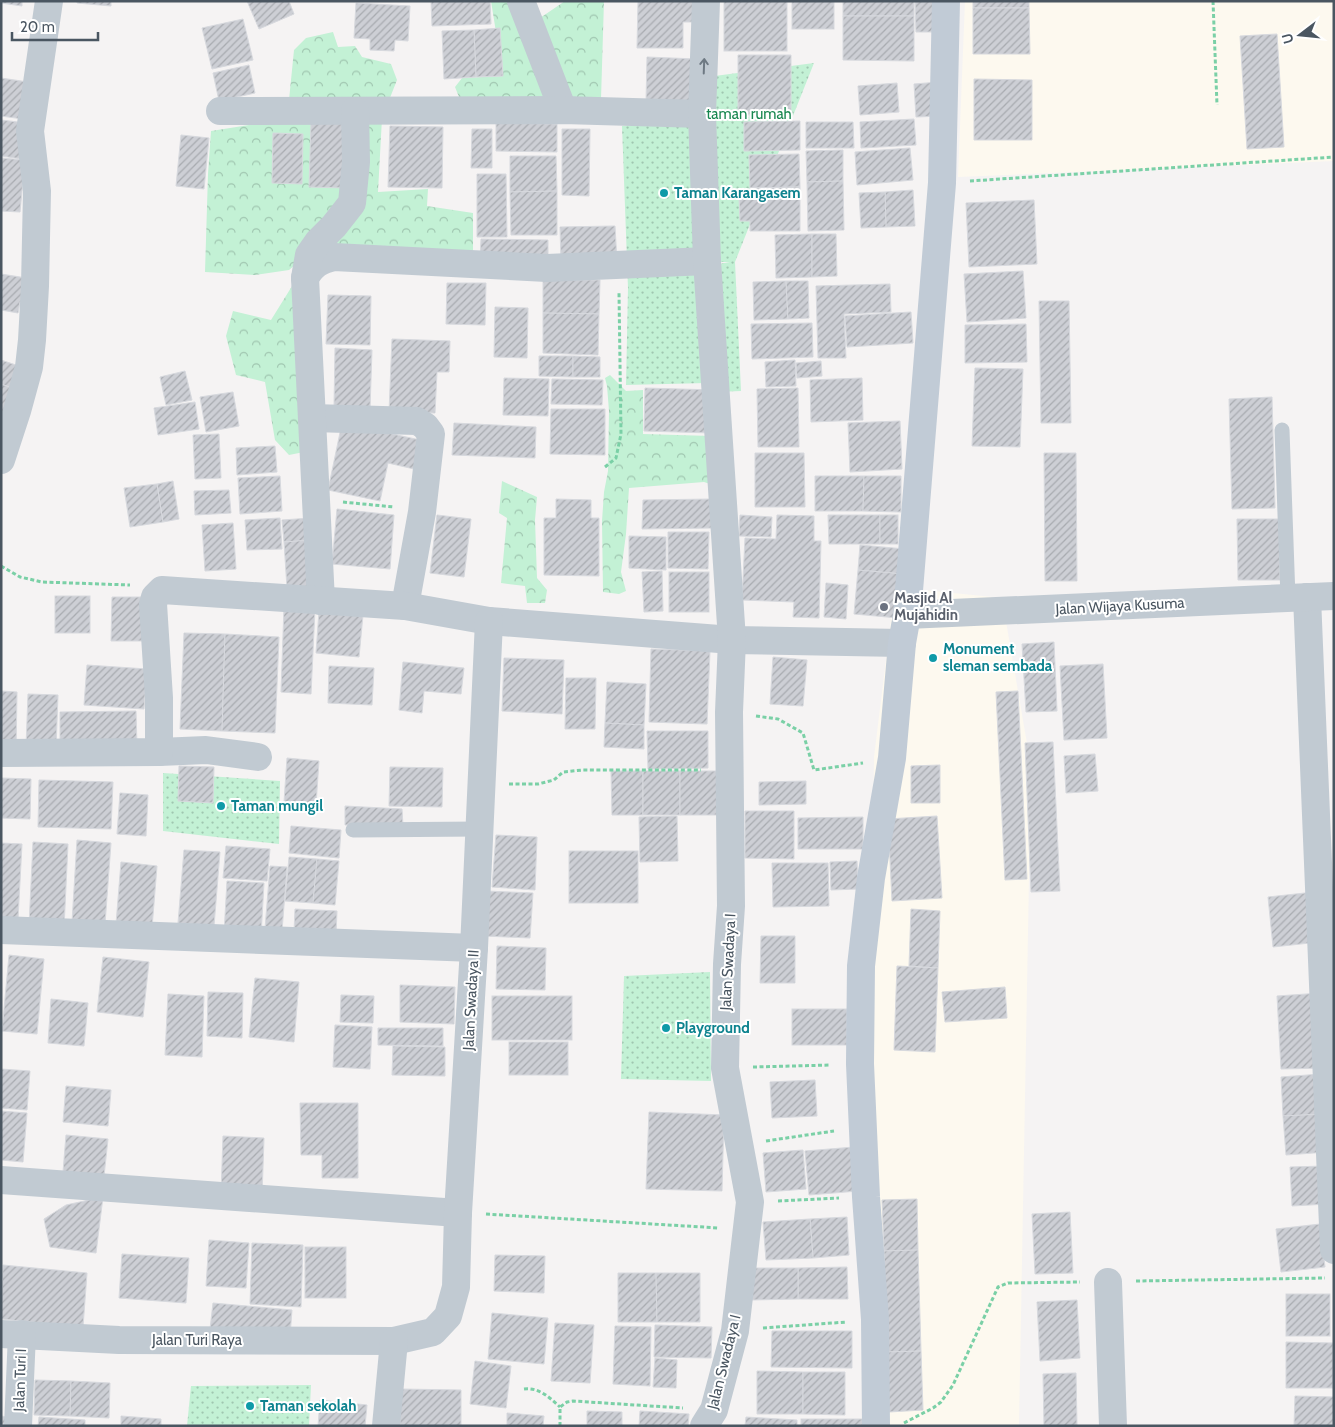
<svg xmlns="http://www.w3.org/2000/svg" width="1335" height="1427" viewBox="0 0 1335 1427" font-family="Cabin,sans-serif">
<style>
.commercial{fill:#fdf9ef}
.grass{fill:url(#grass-dots)}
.forest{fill:url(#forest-crowns)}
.building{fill:url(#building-hatch);stroke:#d7d9de}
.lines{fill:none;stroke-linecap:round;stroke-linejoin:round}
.path{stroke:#7ad0a6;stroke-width:3;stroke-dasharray:4 2.5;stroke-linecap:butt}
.lane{stroke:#c1cad2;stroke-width:15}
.street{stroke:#c1cad2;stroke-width:28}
.secondary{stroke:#c1cbd6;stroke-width:28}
.oneway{stroke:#6e7983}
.culture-dot{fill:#0f9aa8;stroke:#fff;stroke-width:2}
.worship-dot{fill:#6b7280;stroke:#fff;stroke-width:2}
.labels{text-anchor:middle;stroke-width:4;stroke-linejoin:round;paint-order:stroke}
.park-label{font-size:15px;fill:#17864f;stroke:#fff}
.culture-label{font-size:15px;font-weight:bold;fill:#0d838f;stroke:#fff;text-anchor:start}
.worship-label{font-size:15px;font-weight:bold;fill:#5b616d;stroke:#fff;text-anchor:start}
.street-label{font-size:15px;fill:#4a5661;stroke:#fff}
</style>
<defs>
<pattern id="grass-dots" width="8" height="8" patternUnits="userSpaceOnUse" patternTransform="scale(1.25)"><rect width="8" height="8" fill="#c3f1d5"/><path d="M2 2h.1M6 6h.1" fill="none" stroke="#a0c6b0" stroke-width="1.8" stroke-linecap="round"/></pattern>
<pattern id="forest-crowns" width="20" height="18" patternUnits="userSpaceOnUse" patternTransform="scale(1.25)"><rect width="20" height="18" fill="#c3f1d5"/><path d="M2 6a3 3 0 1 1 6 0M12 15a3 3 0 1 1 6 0" fill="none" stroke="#a0c6b0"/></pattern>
<pattern id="building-hatch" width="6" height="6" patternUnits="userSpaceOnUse" patternTransform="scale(1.25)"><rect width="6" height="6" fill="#cdcfd5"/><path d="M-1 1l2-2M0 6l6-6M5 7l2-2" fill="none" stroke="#a8abb0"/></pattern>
</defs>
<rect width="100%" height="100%" fill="#f5f3f3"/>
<g class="commercial">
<path d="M965,1H1334V161L958,177Z"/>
<path d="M895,587L1002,598L1031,767L1019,1426H881L868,1322L874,757Z"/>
</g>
<g class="grass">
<path d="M814,63L735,262L741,391L717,392L713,265L730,262H710L707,77Z"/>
<path d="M701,122L707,383L626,385L628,288L622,126Z"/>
<path d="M163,773L280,781L279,844L163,831Z"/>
<path d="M710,972L711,1081L621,1079L624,976Z"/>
<path d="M311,1385L309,1426H187L191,1386Z"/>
</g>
<g class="forest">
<path d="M491,1H509L521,31L565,1H604L601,99L459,97L455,87L462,78L503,76Z"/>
<path d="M333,32L338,47L355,46L362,57L391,64L397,80L382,118L378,192L428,189L427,206L473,213V255L301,260L289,270L255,275L205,272L208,174L211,131L249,125L279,109L289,100L294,50L306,38Z"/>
<path d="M302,270L309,451L289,455L275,440L265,382L236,375L226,336L233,311L271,320Z"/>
<path d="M610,375L626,391L643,390V434L711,436L713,485L704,482L629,488L626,534L621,572L626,591L619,594L603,592L602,521L604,492L608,471L609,411L607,386L605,378Z"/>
<path d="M502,481L537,497L535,520L537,578L547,590L545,603H527L525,586L501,583L507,518L499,513Z"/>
</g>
<g class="building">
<path d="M1,1H22V6L1,3Z"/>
<path d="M77,1H111V6L77,3Z"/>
<path d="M247,1H289L294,14L259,29Z"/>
<path d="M431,1H490L491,24L432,26Z"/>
<path d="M638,1H698V22H683V48H637Z"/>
<rect x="724" y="1" width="63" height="50"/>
<rect x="792" y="1" width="42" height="28"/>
<rect x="843" y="1" width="71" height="15"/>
<path d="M915,1H938V32H916Z"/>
<rect x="973" y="1" width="56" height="7"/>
<path d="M356,3L410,6L408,41L395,40L394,51L370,50V39L354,38Z"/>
<path d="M973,8H1029L1030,54H973Z"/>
<path d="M843,16H914V61L843,60Z"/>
<path d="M243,19L253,60L212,69L202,28Z"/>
<path d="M500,28L503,76L476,77L474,30Z"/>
<path d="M474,30L476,77L444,79L442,31Z"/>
<path d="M1277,34L1284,147L1247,149L1240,36Z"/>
<path d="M738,55H791V117L738,116Z"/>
<path d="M647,57L696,59L695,104L646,103Z"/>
<path d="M249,65L255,93L219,101L213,73Z"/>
<path d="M1,78L28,82L23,119L1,116Z"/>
<path d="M974,79L1032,80V140H974Z"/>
<path d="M939,82L941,116L916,117L914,84Z"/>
<path d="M897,83L899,112L860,115L858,86Z"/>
<path d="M914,119L916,145L861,148L860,122Z"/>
<path d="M1,120L26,123L22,159L1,156Z"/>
<path d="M800,121V150L744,151V122Z"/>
<path d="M311,122L347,123L345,188L309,187Z"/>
<path d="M806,122H853L854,148H806Z"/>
<path d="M496,123L557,124V152L496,151Z"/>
<path d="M390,126L443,127L442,188L388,187Z"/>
<path d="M472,129H492V168H471Z"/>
<path d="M562,129H590L589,196L562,195Z"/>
<path d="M273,133L303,134L302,184L272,183Z"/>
<path d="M181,135L209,138L204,189L176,186Z"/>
<path d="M910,148L913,180L857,185L855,152Z"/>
<path d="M843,150V181L807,182L806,151Z"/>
<path d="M799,154L800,187L750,188L749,155Z"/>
<path d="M510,156H556L557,191L510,192Z"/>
<path d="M1,158L25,160L20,212L1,211Z"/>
<path d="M477,174H506L507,237H477Z"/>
<path d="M843,181L844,230L808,231L807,182Z"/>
<path d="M800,187V231H750V221H740L739,197H750V188Z"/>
<path d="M913,190L915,226L886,227L885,192Z"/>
<path d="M557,191V235H511L510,192Z"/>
<path d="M885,192L886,227L861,228L859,193Z"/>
<path d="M1034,200L1037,264L969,267L966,203Z"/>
<path d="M615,226L617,261L561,262L560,227Z"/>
<path d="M812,234V277L776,278L775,235Z"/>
<path d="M812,234H836L837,276L812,277Z"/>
<path d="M481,239L548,240V261L480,260Z"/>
<path d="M1023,271L1026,318L967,322L964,274Z"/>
<path d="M1,274L33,279L29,304L20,302L18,313L1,310Z"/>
<path d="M543,280H600L599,314L543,313Z"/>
<path d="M786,281L788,319L754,320L753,282Z"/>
<path d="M786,281H808L809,318L788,319Z"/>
<path d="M447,283H486L485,325L446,324Z"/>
<path d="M890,284L891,312L844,314L846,358H818L816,286Z"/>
<path d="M328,295L371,296L370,345L326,344Z"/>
<path d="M1039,301H1069L1071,423H1041Z"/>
<path d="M495,307L528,308L527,358L494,357Z"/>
<path d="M911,312L913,343L847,347L845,316Z"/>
<path d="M543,313L599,314L598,355L543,353Z"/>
<path d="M812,323L813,357L752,359L751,324Z"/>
<path d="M1026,324L1027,362L965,363V325Z"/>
<path d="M392,339L450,341L449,372H437L435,413L389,412Z"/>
<path d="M335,348L372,350L370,409L334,407Z"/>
<path d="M539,356H573V377L539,376Z"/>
<path d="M573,356L600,357V377H573Z"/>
<path d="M1,360L19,366L12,388L1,384Z"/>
<path d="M795,360L796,386L766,387L765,362Z"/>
<path d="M821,361L822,376L797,378L796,363Z"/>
<path d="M975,368L1023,369L1020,447L972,446Z"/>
<path d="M185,371L192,400L166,405L160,377Z"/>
<path d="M504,378L549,379L548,416L503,415Z"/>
<path d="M862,378L863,420L811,422L810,380Z"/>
<path d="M552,379L603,380L602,405L551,404Z"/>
<path d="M1,384L12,388L1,422Z"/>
<path d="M645,388L714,390L712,433L644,431Z"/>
<path d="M798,388L799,447H758L757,389Z"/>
<path d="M233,392L239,426L206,432L200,397Z"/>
<path d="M1272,397L1275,508L1232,509L1229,399Z"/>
<path d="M195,402L199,429L158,435L154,408Z"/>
<path d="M551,409H605V455L550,454Z"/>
<path d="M900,421L902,469L850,472L848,423Z"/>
<path d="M342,423L420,440L414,469L388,463L380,501L328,490Z"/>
<path d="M454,423L536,427L535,458L452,455Z"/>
<path d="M219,434L221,478L195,479L193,435Z"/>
<path d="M275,446L277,472L237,475L236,448Z"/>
<path d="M755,453H804L805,507H755Z"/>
<path d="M1044,453H1076L1077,581H1045Z"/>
<path d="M280,476L282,511L240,514L238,478Z"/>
<path d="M815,476H864L863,511H815Z"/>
<path d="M864,476H901V512L863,511Z"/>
<path d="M173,481L179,519L163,522L157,484Z"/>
<path d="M157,484L163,522L130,527L124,488Z"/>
<path d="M229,490L231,513L195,515L194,491Z"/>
<path d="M556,499L591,500V518H599V576L544,575V518H556Z"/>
<path d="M712,499V528L642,529L643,500Z"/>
<path d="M337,509L394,515L390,569L332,564Z"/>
<path d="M437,515L471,519L464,577L430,573Z"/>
<path d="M740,515L772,517L771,537L739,536Z"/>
<path d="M777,515L814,516V541H821L819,618L793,617L794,602L742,600L745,538L776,539Z"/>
<path d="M828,515H880V544H829Z"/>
<rect x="880" y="515" width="18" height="29"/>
<path d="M280,518L282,549L247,550L245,520Z"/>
<path d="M311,518L312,540L284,542L282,520Z"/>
<path d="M1237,519H1279L1280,580H1238Z"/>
<path d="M233,523L236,569L205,571L202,525Z"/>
<path d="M668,532H709L708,569L668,568Z"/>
<path d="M629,536L666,537V570L629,568Z"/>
<path d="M312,540L315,587L287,588L284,542Z"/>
<path d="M860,545L905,549L903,574L858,570Z"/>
<path d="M858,570L903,574L898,618L854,614Z"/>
<path d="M662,571L663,611L644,612L642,572Z"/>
<rect x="669" y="572" width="40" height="40"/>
<path d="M826,583L848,585L846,619L824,617Z"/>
<rect x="55" y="596" width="35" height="37"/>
<path d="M112,597H147L146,641H111Z"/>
<path d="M284,607L315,609L311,694L281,692Z"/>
<path d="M319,611L363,615L359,657L316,653Z"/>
<path d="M184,633L225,634L222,731L180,729Z"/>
<path d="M225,634L279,637L275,733L222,731Z"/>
<path d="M1054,642L1057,711L1026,712L1022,644Z"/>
<path d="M651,649L710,651L707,724L649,722Z"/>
<path d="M773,657L807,660L803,706L770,704Z"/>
<path d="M504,658L564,660L562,714L502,711Z"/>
<path d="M403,662L464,668L461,694L424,691L422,713L399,710Z"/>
<path d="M1103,664L1107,738L1064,740L1060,666Z"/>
<path d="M87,665L147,669L144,709L84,705Z"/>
<path d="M329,666L374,668L372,705L328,703Z"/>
<path d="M566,678H596L595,729H565Z"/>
<path d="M607,682L646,684L644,725L605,723Z"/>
<path d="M1,691L17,692L16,751H1Z"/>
<path d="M1018,691L1027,879L1005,880L996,692Z"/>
<path d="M28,694L58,695L56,748L26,747Z"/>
<path d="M136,711L137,747H60V712Z"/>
<path d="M605,723L644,725V749L604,747Z"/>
<path d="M647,731H708V768L648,769Z"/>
<path d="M1053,742L1060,891L1031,892L1025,743Z"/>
<path d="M1095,754L1098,791L1066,793L1064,756Z"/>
<path d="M287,758L319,761L316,805L284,802Z"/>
<path d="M940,765V803H911V766Z"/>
<path d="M179,766L214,767L213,803L178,801Z"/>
<path d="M390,767L443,768L442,807L389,806Z"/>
<path d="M611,771H643V815H612Z"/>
<rect x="643" y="771" width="37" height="44"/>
<path d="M680,771H719L720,815H680Z"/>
<path d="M1,778L31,779L30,819L1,818Z"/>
<path d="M39,780L113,782L111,829L38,827Z"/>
<path d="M806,781V804L759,805V782Z"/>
<path d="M120,793L148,795L146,836L117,834Z"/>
<path d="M345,806L402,809L403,826L345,825Z"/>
<path d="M745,811H794V859L745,858Z"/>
<path d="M677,816L678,861L640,862L639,817Z"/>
<path d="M937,816L942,898L892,901L888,819Z"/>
<path d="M863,817V849H798V818Z"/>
<path d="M291,826L341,830L339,858L289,853Z"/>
<path d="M496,835L537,837L535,890L492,887Z"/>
<path d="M77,840L111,843L105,924L72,922Z"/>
<path d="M33,842L68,844L64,928L29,926Z"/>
<path d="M1,843L22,844L18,919L1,918Z"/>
<path d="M226,846L270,849L267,881L223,878Z"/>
<path d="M184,850L220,852L214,926L178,923Z"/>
<rect x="569" y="851" width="69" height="52"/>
<path d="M289,857L317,859L313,903L285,901Z"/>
<path d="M317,859L339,861L335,905L313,903Z"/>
<path d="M857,861L858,889L831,890L830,862Z"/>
<path d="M121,862L157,866L152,928L116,924Z"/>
<path d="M772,863H828L829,906L773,907Z"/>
<path d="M270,866L287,867L282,931L265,929Z"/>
<path d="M227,881L264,883L261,936L224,934Z"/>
<path d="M486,891L533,893L530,938L484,936Z"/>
<path d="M1314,892L1319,942L1273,947L1268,897Z"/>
<path d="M295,909L337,911L336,934L294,932Z"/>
<path d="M911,909L940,911L938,968L909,966Z"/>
<path d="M761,936H795V983H760Z"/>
<path d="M497,946L546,948L545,990L496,989Z"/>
<path d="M9,955L44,959L37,1034L2,1031Z"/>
<path d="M103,957L149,962L143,1017L97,1012Z"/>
<path d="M897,966L938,968L935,1052L894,1050Z"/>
<path d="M255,978L299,982L294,1042L249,1037Z"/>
<path d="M400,985L455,987L454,1024L400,1022Z"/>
<path d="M1005,987L1007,1018L945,1022L942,992Z"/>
<path d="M208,992L243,993L242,1038L207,1036Z"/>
<path d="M1321,993L1325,1068L1281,1069L1277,996Z"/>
<path d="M168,994L204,996L202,1057L165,1055Z"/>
<path d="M341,995L374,996L373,1023L340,1022Z"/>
<rect x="492" y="996" width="80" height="44"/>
<path d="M51,999L88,1003L84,1046L48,1043Z"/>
<rect x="792" y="1009" width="55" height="36"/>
<path d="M335,1025L372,1027L370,1069L333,1067Z"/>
<path d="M378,1028H443V1046L378,1045Z"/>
<rect x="509" y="1042" width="59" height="33"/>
<path d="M393,1046L445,1047V1076L392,1075Z"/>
<path d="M1,1069L30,1071L27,1110L1,1108Z"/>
<path d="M1321,1074L1324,1114L1283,1116L1281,1077Z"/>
<path d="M815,1080L817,1116L772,1118L770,1082Z"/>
<path d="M66,1086L111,1090L108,1126L63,1122Z"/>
<path d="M300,1103H358V1178H322V1155H301Z"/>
<path d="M1,1111L27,1113L23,1162L1,1160Z"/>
<path d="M649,1112L724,1115L722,1191L646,1189Z"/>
<path d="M1324,1114L1327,1152L1286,1155L1283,1116Z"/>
<path d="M66,1135L108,1139L104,1176L63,1172Z"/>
<path d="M223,1136L264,1138L262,1196L221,1194Z"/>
<path d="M854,1147L858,1191L809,1195L805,1151Z"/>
<path d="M803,1150L806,1189L766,1192L763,1153Z"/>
<path d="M1325,1166L1327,1204L1292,1206L1290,1167Z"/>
<path d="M103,1197L96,1253L50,1247L44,1219L66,1205Z"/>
<path d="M917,1199L918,1250L884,1251L882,1200Z"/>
<path d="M1070,1212L1073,1273L1035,1274L1032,1214Z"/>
<path d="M847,1217L849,1255L813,1258L810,1219Z"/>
<path d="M810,1219L813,1258L766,1260L763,1222Z"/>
<path d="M1320,1224L1325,1267L1281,1272L1276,1229Z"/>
<path d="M209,1240L249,1243L246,1288L206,1286Z"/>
<path d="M252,1243L303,1245L301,1307L250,1304Z"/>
<rect x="305" y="1247" width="41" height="51"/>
<path d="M918,1250L921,1351L887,1352L884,1251Z"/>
<path d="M122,1254L189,1258L186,1303L119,1298Z"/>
<path d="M495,1255L545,1256L544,1293L494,1291Z"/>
<path d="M3,1265L87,1273L83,1327L1,1319Z"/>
<path d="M847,1267L848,1299H798V1268Z"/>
<path d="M752,1268H798V1299L752,1300Z"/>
<path d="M618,1273H656L657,1322H618Z"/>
<path d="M656,1273H700V1322H657Z"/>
<rect x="1286" y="1294" width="44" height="42"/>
<path d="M1077,1300L1080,1358L1040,1361L1037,1302Z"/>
<path d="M213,1303L292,1310L290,1336L210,1329Z"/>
<path d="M492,1313L548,1318L544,1364L488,1359Z"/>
<path d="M555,1323L594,1325L590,1383L551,1381Z"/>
<path d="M655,1325L712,1327L711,1358L654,1357Z"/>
<path d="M615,1326L651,1327L650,1386L613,1384Z"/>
<path d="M772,1331H852V1368L771,1367Z"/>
<path d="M1286,1342L1333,1343V1388H1286Z"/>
<path d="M921,1351L923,1410L889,1412L887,1352Z"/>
<path d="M655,1358L677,1360L676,1388L653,1387Z"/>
<path d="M475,1361L511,1366L506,1408L470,1404Z"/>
<path d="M757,1371L803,1372V1414H757Z"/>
<path d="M803,1372H845V1415L803,1414Z"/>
<path d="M1076,1373L1077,1426H1044L1043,1374Z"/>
<path d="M35,1380L71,1381L70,1416L34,1415Z"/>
<path d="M71,1381L110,1383L109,1418L70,1416Z"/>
<path d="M400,1389L461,1390V1426H400Z"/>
<path d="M1295,1396L1334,1397V1426H1294Z"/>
<path d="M320,1400L367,1405L365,1426H318Z"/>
<path d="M587,1411L622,1412V1426H587Z"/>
<path d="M640,1411L689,1414L688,1426H639Z"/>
<path d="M507,1413L544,1416L543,1426H507Z"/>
<path d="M1,1416L8,1417L7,1426H1Z"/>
<path d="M121,1416L161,1419V1426H121Z"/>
<path d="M39,1417L85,1420V1426H38Z"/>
<path d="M746,1417L797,1420V1426H745Z"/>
<rect x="801" y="1419" width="64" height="7"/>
</g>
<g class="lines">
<g class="path">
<path d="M1213,1L1217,105"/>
<path d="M970,181L1334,157"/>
<path d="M605,467L616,458L621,434L619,293"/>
<path d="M343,502L394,507"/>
<path d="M1,566L20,577L42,582L130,585"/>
<path d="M756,716L778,719L803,733L814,770L863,763"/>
<path d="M509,784H538L554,780L563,772L583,770H701"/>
<path d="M753,1067L831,1065"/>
<path d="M766,1141L834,1131"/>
<path d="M778,1201L839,1198"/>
<path d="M486,1214L719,1228"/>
<path d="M1136,1281L1325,1278"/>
<path d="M763,1328L847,1322"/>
<path d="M524,1389C539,1387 550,1398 560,1407"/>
<path d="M904,1423L933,1408L941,1402L953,1385L998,1287L1008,1283L1080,1282"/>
<path d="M560,1426V1407L567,1402L573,1401L683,1408"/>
</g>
<g class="lane">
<path d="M1282,430L1288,598"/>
<path d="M353,830L480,829"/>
</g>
<g class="street">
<path d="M521,1L563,110"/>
<path d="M220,111L563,110L702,114"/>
<path d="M305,278C312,265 320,260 334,257L547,268L707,261"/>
<path d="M312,418L417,421L425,426L431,434L422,512L405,606"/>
<path d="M1,460L17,411L29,367L32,340L35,286L37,191L30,131L49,1"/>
<path d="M1307,597L1334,1250"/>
<path d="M321,601L305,278L309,255L318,242L334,226L352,203L356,162L355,111"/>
<path d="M907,615L1334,596"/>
<path d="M159,752L206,750L258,757"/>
<path d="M1,753L159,752V698L153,604L155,597L162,590L405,606L489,621L732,640L902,643"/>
<path d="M1,930C159,937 316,941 474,948"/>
<path d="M1,1180L458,1213"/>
<path d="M1108,1282L1113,1426"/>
<path d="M1,1334L119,1340L394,1341L433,1332L448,1316L456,1287L458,1213L474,948L489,621"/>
<path d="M18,1426L22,1334"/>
<path d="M386,1426L394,1341"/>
<path d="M704,1426L714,1410L735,1331L750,1202L725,1068L727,964L731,906L729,712L732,640L707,261L702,114L706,1"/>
</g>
<path class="secondary" d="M876,1426L875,1319L866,1197L860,1064L861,966L871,878L892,758L902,643L907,615L942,183L946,1"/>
</g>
<defs><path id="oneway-shaft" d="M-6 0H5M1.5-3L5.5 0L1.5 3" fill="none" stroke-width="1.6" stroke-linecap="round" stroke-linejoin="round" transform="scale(1.25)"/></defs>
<use class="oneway" href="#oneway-shaft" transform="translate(704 66) rotate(-88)"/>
<g class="culture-dot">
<circle cx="664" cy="193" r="5"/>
<circle cx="933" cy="658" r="5"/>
<circle cx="221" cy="806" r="5"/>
<circle cx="666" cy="1028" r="5"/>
<circle cx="250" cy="1406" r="5"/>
</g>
<circle class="worship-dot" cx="884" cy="607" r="5"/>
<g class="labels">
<g class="park-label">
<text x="749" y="119">taman rumah</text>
</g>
<g class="culture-label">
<text x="674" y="198">Taman Karangasem</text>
<text x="943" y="654">Monument<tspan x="943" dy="17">sleman sembada</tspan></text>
<text x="231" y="811">Taman mungil</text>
<text x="676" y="1033">Playground</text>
<text x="260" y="1411">Taman sekolah</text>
</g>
<g class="worship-label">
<text x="894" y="603">Masjid Al<tspan x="894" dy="17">Mujahidin</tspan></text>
</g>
<g class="street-label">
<text transform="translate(1120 606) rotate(-3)" y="5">Jalan Wijaya Kusuma</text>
<text transform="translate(728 962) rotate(-87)" y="5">Jalan Swadaya I</text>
<text transform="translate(471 1000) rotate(-87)" y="5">Jalan Swadaya II</text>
<text x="197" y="1345">Jalan Turi Raya</text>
<text transform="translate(724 1362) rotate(-76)" y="5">Jalan Swadaya I</text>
<text transform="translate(20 1380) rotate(-88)" y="5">Jalan Turi I</text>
</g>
</g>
<rect width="1335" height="1427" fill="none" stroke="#4a5661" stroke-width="5"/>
<g transform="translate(1300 35) rotate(254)" stroke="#ffffff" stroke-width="4" paint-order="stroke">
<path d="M0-4L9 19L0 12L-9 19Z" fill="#4a5661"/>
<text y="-8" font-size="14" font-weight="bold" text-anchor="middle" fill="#4a5661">U</text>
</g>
<path d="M12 32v8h86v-8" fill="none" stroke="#4a5661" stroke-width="2.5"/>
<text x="20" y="32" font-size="15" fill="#4a5661" stroke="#ffffff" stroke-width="4" paint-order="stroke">20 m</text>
</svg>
